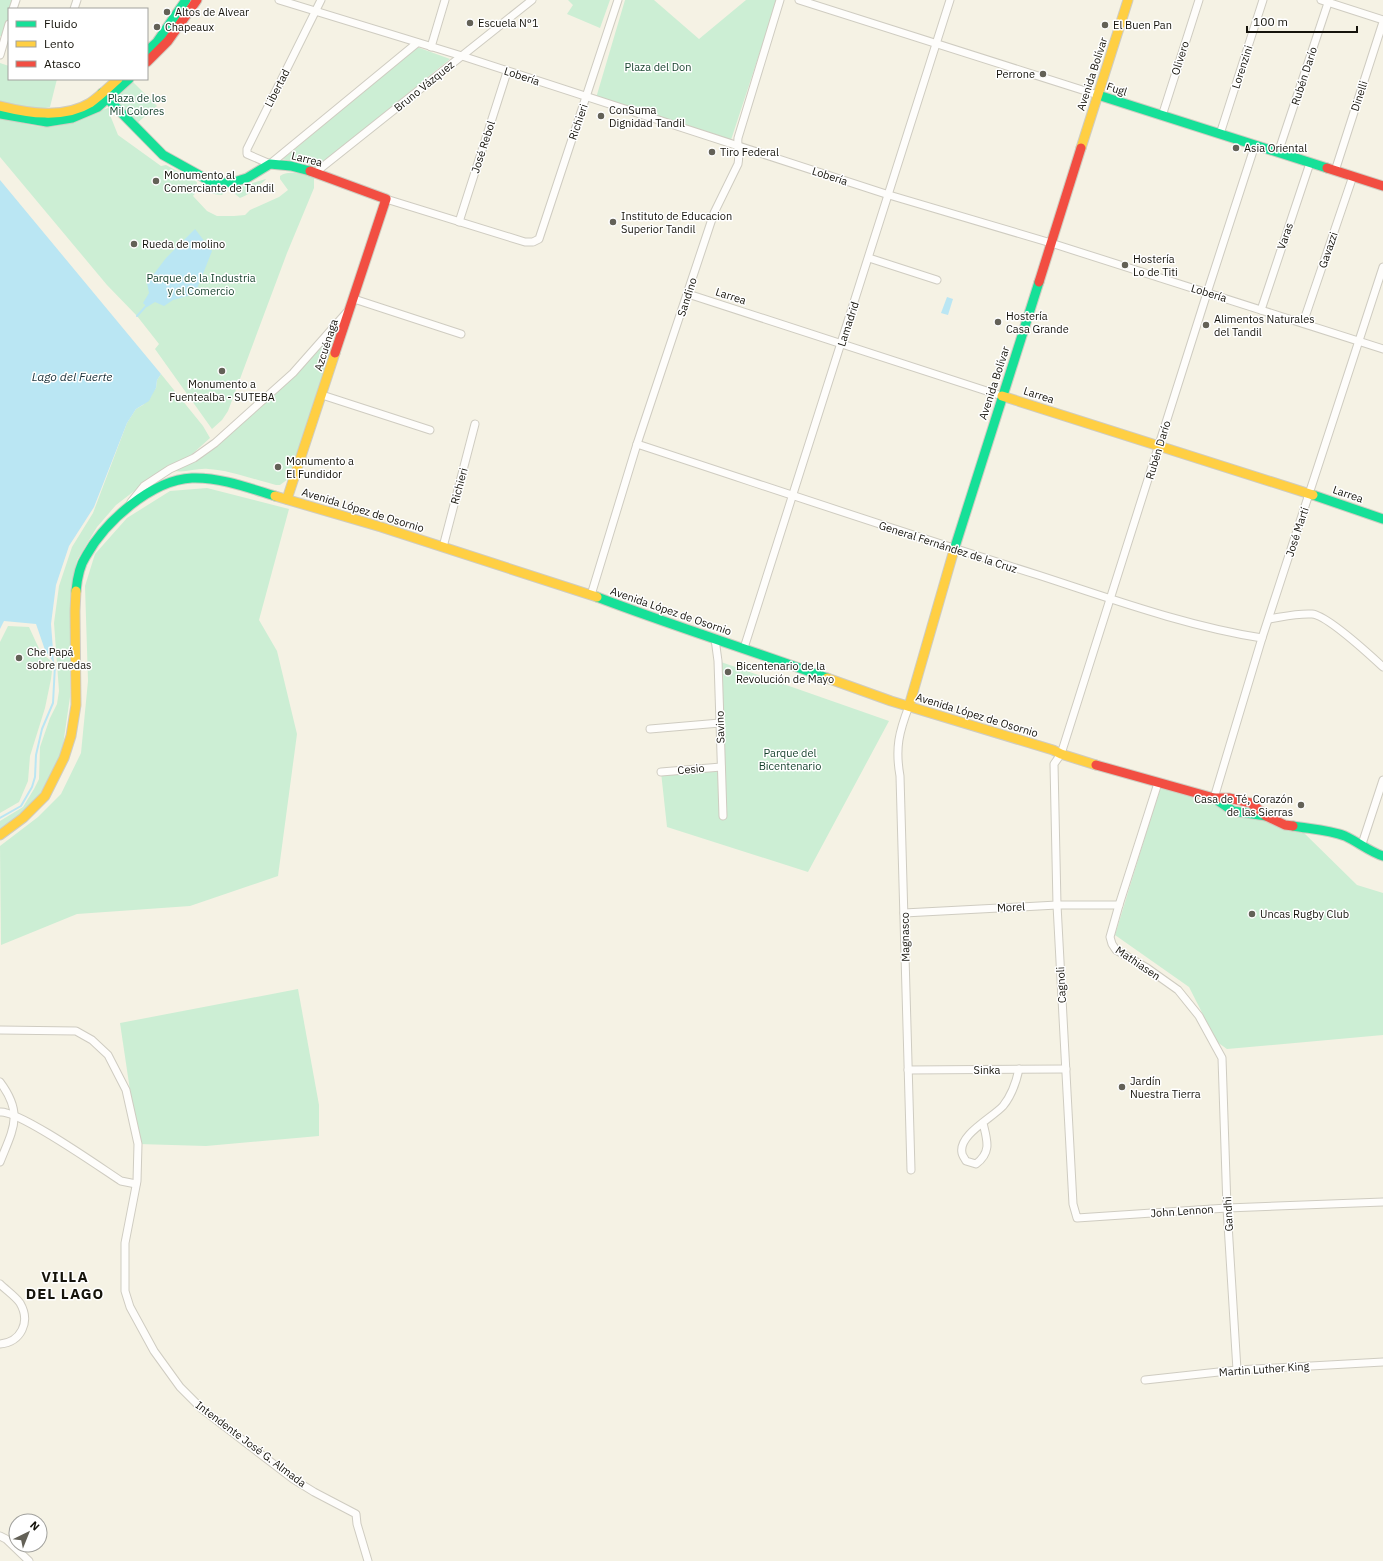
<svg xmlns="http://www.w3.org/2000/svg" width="1383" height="1561" viewBox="0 0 1383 1561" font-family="'IBM Plex Sans',sans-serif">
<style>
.green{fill:#cceed4}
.water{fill:#bae6f3}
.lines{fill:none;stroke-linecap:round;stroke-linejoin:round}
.stream{stroke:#bae6f3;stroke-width:2}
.street-casing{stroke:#cfccc1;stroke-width:9}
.fast-casing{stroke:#cfccc1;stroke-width:11}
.slow-casing{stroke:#cfccc1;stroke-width:11}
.jam-casing{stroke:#cfccc1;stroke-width:11}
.street{stroke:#fefdfb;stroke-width:7}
.fast{stroke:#16e098;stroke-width:9}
.slow{stroke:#ffcf43;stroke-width:9}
.jam{stroke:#f24e42;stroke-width:9}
.poi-dot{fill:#636157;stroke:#fff;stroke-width:1.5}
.labels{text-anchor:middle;stroke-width:3;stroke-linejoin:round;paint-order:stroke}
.poi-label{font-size:11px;fill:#15130b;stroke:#fff;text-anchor:start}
.street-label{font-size:11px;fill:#15130b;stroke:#fff}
.park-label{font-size:11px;fill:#123e29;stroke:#fff}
.water-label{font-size:12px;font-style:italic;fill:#1b3038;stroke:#fff}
.district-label{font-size:15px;font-weight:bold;letter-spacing:1px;fill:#15130b;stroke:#fff}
</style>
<rect width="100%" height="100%" fill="#f5f2e4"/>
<g class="green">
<path d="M0,0H15L12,9H9V18L3,37L0,36Z"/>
<path d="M568,0H610L600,28L567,14L573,5Z"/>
<path d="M625,0H654L699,39L746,0H777L731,140L596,98Z"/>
<path d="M417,47L450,59L315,169L283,159Z"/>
<path d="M0,63L9,66V79H57L50,107L41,109L0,102Z"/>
<path d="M133,82L157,106L137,123L116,100V98Z"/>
<path d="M108,108L114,110L110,115L118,135L161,166L166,165L197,182L196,192L193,196L207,211L217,216H234L245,215L250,210L279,197L288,190L280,179V176C289,169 304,175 314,177V188L287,253L228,411L222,420L212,429L155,349L159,344L137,316L107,285L0,157V117C14,120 32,127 46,127C68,127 88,115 108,108Z"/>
<path d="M266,179C264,182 261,183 259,185C254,191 248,195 240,198L235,194L234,191L236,188Z"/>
<path d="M204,184L223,187L226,190L222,195C215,195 206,192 202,186Z"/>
<path d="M342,321L288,479L280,485H276C256,480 229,470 208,469C197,468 185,473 174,471C213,443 253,417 287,383C307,364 324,341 342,321Z"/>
<path d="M161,374L203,426L210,438L190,456L167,466L116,505L97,527L77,560L73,582L70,629V697L62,752L40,794L29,807L0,830V821L23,807L34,789L39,779L40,747L50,718L57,704L59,691L54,623L59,586L72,547L93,513L127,423L136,409L143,405L156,388L157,380Z"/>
<path d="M207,488L289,509L259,620L277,651L297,734L278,876L190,906L77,914L1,945L0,846L38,817L61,794L81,753L88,681L85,586L95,554L127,518L170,491Z"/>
<path d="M8,626L29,627L41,653L50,660L52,671L51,679L45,708L30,756L28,781L19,802L0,813V642Z"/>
<path d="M721,662L889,721L808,872L667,827L661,772L721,767Z"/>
<path d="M1161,789L1182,790L1258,818L1302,831L1357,885L1383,893V1035L1227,1049L1217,1042L1189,987L1115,935L1159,791Z"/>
<path d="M298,989L319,1105V1136L206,1146L138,1144L120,1023Z"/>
</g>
<g class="water">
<path d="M0,180L161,374L157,380L156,388L152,395L149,401L136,409L127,423L94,507L69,546L56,585L51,624L54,663L45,650L36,624L4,621L0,629Z"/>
<path d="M195,229L212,251L195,294L173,300L164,306L155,302L147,307L143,303L149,293L147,283L166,258Z"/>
<path d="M947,297L953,299L948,315L941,313Z"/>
</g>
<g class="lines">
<g class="stream">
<path d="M137,316L147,305"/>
<path d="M0,818L21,806L32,787L35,777L36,755L42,729L53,703L55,665L54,663"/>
</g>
<g class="street-casing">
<g id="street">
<path d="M279,0L462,56L889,195L1051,243L1383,349"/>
<path d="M321,0L247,149V154L270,164L417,43"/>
<path d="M799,0L1098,95"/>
<path d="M1321,0L1383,20"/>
<path d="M13,9L16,0"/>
<path d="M74,9L77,0"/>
<path d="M431,47L445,0"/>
<path d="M0,55L9,24"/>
<path d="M1162,116L1199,0"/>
<path d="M1220,134L1263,0"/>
<path d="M1255,145L1207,293L1061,754L1054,764L1057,905L1073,1204L1077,1218L1227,1208L1383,1202"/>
<path d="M1278,153L1329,0"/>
<path d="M1335,171L1383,22"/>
<path d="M316,172L532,0"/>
<path d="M386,199L525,242H533L539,239L618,0"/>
<path d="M459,222L507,72"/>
<path d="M869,258L937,280"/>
<path d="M688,294L1002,396"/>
<path d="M354,299L461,334"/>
<path d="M1261,310L1310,163"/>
<path d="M1303,323L1353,176"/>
<path d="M322,395L430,430"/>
<path d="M637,444C771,488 904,533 1038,575C1112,599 1186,626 1262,638"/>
<path d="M131,502L144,486L170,469L194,458L215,443L293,373L347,312"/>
<path d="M443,547L475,424"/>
<path d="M591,595L637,444L714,213L738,164C740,155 737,147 738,138L780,0"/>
<path d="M1269,619C1282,617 1297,613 1312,614C1327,615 1370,655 1383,667"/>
<path d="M715,639L718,661L723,816"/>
<path d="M744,648L950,0"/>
<path d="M909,706C899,732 895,748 900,776L911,1170"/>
<path d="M650,729L720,723"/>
<path d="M661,772L721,767"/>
<path d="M1158,783L1119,905L1110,937L1112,944L1116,950L1147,968L1178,990L1199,1016L1222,1058L1227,1208L1237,1370"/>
<path d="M1214,798L1262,638L1383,267"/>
<path d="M1362,844L1383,780"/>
<path d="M904,913L1057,905H1119"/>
<path d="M0,1030L76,1031L92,1040L108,1055L126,1090L138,1144L137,1181L125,1243V1291L130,1307L154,1351L180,1387L202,1409L293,1479L314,1492L356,1514L357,1524L368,1561"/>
<path d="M908,1070L1066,1069"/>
<path d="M0,1082C24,1114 13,1129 0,1162"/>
<path d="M0,1112C19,1110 101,1168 121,1181L136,1184"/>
<path d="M983,1123C987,1140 992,1152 976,1164L966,1161C965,1159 962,1155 962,1153C958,1135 992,1118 1003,1106C1012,1095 1016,1083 1019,1069"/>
<path d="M0,1284C6,1290 15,1296 20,1303C31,1322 21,1342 0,1344"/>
<path d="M1145,1380L1237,1370L1383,1362"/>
<path d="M0,1536L6,1539L29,1561"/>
</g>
</g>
<g class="fast-casing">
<g id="fast">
<path d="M147,51L157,42L186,0"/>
<path d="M102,93L163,155L208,180L223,183L234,182L247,178L270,164L291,166L310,171"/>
<path d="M1098,95L1327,168"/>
<path d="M0,114L47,122L72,118L98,107L129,79"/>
<path d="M1313,495L1383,519"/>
<path d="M954,550L1039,282"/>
<path d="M76,591C77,580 80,565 86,556C105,522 151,480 192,478C220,477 249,488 275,496"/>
<path d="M597,597C673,626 751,650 827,678"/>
<path d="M1214,798L1233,811L1266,816"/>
<path d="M1293,826C1310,829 1329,830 1345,836C1358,842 1370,852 1383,856"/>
</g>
</g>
<g class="slow-casing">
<g id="slow">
<path d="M0,106C28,113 64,119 90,103C100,96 109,87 118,79"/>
<path d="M1081,148L1128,0"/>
<path d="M1002,396L1313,495"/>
<path d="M275,496L381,527L597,597"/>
<path d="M287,499L335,353"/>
<path d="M827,678L891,701L1053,750L1061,754L1096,765"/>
<path d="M909,706L954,550"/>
<path d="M0,835L23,818L45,796L64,758L71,736L76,705L75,611L76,591"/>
</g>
</g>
<g class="jam-casing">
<g id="jam">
<path d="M147,62L168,41L197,0"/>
<path d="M1327,168L1383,186"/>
<path d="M310,171L386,199L335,353"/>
<path d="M1039,282L1081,148"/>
<path d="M1096,765L1214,798H1229L1251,803L1266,816L1285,825L1293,826"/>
</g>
</g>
<use href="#street" class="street"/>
<use href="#fast" class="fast"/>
<use href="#slow" class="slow"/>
<use href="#jam" class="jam"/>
</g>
<g class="poi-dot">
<circle cx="167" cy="12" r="4"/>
<circle cx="470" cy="23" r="4"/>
<circle cx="1105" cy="25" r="4"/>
<circle cx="157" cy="27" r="4"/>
<circle cx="1043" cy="74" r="4"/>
<circle cx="601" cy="116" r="4"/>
<circle cx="1236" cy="148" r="4"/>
<circle cx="712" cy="152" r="4"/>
<circle cx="156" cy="181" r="4"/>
<circle cx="613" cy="222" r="4"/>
<circle cx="134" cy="244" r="4"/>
<circle cx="1125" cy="265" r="4"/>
<circle cx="998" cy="322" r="4"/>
<circle cx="1206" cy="325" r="4"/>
<circle cx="222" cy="371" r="4"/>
<circle cx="278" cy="467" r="4"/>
<circle cx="19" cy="658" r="4"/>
<circle cx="728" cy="672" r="4"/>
<circle cx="1301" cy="805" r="4"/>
<circle cx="1252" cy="914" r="4"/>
<circle cx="1122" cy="1087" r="4"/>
</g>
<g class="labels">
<g class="poi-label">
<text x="175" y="16">Altos de Alvear</text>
<text x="478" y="27">Escuela N°1</text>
<text x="1113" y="29">El Buen Pan</text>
<text x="165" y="31">Chapeaux</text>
<text x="1035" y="78" text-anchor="end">Perrone</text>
<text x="609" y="114">ConSuma<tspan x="609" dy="13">Dignidad Tandil</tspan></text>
<text x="1244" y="152">Asia Oriental</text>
<text x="720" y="156">Tiro Federal</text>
<text x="164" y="179">Monumento al<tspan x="164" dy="13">Comerciante de Tandil</tspan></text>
<text x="621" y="220">Instituto de Educacion<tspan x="621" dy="13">Superior Tandil</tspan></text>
<text x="142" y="248">Rueda de molino</text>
<text x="1133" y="263">Hostería<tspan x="1133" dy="13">Lo de Titi</tspan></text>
<text x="1006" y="320">Hostería<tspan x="1006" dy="13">Casa Grande</tspan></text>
<text x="1214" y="323">Alimentos Naturales<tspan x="1214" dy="13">del Tandil</tspan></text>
<text x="222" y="388" text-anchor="middle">Monumento a<tspan x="222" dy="13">Fuentealba - SUTEBA</tspan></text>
<text x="286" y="465">Monumento a<tspan x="286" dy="13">El Fundidor</tspan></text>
<text x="27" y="656">Che Papá<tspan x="27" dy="13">sobre ruedas</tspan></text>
<text x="736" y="670">Bicentenario de la<tspan x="736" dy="13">Revolución de Mayo</tspan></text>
<text x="1293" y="803" text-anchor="end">Casa de Té, Corazón<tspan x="1293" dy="13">de las Sierras</tspan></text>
<text x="1260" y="918">Uncas Rugby Club</text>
<text x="1130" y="1085">Jardín<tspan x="1130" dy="13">Nuestra Tierra</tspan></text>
</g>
<g class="street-label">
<text transform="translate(1180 58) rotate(-72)" y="4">Olivero</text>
<text transform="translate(1242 67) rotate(-72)" y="4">Lorenzini</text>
<text transform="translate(1092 74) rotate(-72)" y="4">Avenida Bolívar</text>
<text transform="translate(522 76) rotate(18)" y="4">Lobería</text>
<text transform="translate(1304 76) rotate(-72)" y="4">Rubén Darío</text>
<text transform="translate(424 86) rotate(-39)" y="4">Bruno Vázquez</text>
<text transform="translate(277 88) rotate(-63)" y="4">Libertad</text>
<text transform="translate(1117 89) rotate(18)" y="4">Fugl</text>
<text transform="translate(1359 96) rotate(-72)" y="4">Dinelli</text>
<text transform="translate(578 122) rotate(-71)" y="4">Richieri</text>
<text transform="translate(483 147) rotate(-72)" y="4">José Rebol</text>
<text transform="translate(307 159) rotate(14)" y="4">Larrea</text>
<text transform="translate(830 176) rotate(18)" y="4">Lobería</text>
<text transform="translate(1285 236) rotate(-71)" y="4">Varas</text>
<text transform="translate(1328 250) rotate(-71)" y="4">Gavazzi</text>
<text transform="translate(1209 293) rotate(17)" y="4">Lobería</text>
<text transform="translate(731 296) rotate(18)" y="4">Larrea</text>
<text transform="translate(687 297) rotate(-72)" y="4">Sandino</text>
<text transform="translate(848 324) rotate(-72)" y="4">Lamadrid</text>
<text transform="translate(326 345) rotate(-72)" y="4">Azcuénaga</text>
<text transform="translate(994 383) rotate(-72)" y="4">Avenida Bolívar</text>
<text transform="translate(1039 395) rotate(18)" y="4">Larrea</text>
<text transform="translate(1158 450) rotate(-73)" y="4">Rubén Darío</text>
<text transform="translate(459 486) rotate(-75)" y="4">Richieri</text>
<text transform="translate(1348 494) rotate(19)" y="4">Larrea</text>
<text transform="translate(363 510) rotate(17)" y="4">Avenida López de Osornio</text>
<text transform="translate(1297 532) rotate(-72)" y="4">José Martí</text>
<text transform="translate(948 547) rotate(18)" y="4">General Fernández de la Cruz</text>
<text transform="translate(671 611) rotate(19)" y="4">Avenida López de Osornio</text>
<text transform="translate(977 715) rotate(17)" y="4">Avenida López de Osornio</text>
<text transform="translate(720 727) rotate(-92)" y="4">Savino</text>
<text transform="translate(691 769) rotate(-5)" y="4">Cesio</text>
<text transform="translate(1011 907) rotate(-3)" y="4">Morel</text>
<text transform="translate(905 937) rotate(-91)" y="4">Magnasco</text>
<text transform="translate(1138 963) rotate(34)" y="4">Mathiasen</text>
<text transform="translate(1061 985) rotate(-93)" y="4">Cagnoli</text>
<text x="987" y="1074">Sinka</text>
<text transform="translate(1182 1211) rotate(-4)" y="4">John Lennon</text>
<text transform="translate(1228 1214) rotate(-93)" y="4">Gandhi</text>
<text transform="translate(1264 1369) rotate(-4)" y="4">Martin Luther King</text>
<text transform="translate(251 1444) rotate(37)" y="4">Intendente José G. Almada</text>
</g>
<g class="park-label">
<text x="658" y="71">Plaza del Don</text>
<text x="137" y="102">Plaza de los<tspan x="137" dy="13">Mil Colores</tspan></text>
<text x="201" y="282">Parque de la Industria<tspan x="201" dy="13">y el Comercio</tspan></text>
<text x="790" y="757">Parque del<tspan x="790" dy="13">Bicentenario</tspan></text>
</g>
<g class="water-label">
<text x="72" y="381">Lago del Fuerte</text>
</g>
<g class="district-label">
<text x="65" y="1282">VILLA<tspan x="65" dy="17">DEL LAGO</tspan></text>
</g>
</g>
<rect x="8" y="8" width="140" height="72" fill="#ffffff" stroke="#a1a19d"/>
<rect x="16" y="21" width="20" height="6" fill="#16e098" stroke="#a1a19d"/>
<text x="44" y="28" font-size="12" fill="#15130b">Fluido</text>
<rect x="16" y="41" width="20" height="6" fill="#ffcf43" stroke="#a1a19d"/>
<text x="44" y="48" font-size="12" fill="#15130b">Lento</text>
<rect x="16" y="61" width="20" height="6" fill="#f24e42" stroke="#a1a19d"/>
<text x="44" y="68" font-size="12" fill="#15130b">Atasco</text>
<g transform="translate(28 1533) rotate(43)"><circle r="19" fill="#ffffff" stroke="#a1a19d"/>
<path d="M0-3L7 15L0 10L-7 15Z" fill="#636157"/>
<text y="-6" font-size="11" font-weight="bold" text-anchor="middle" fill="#15130b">N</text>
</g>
<path d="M1247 26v6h110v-6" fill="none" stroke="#15130b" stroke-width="2"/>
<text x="1253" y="26" font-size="12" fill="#15130b" stroke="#ffffff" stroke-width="3" paint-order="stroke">100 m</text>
</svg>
